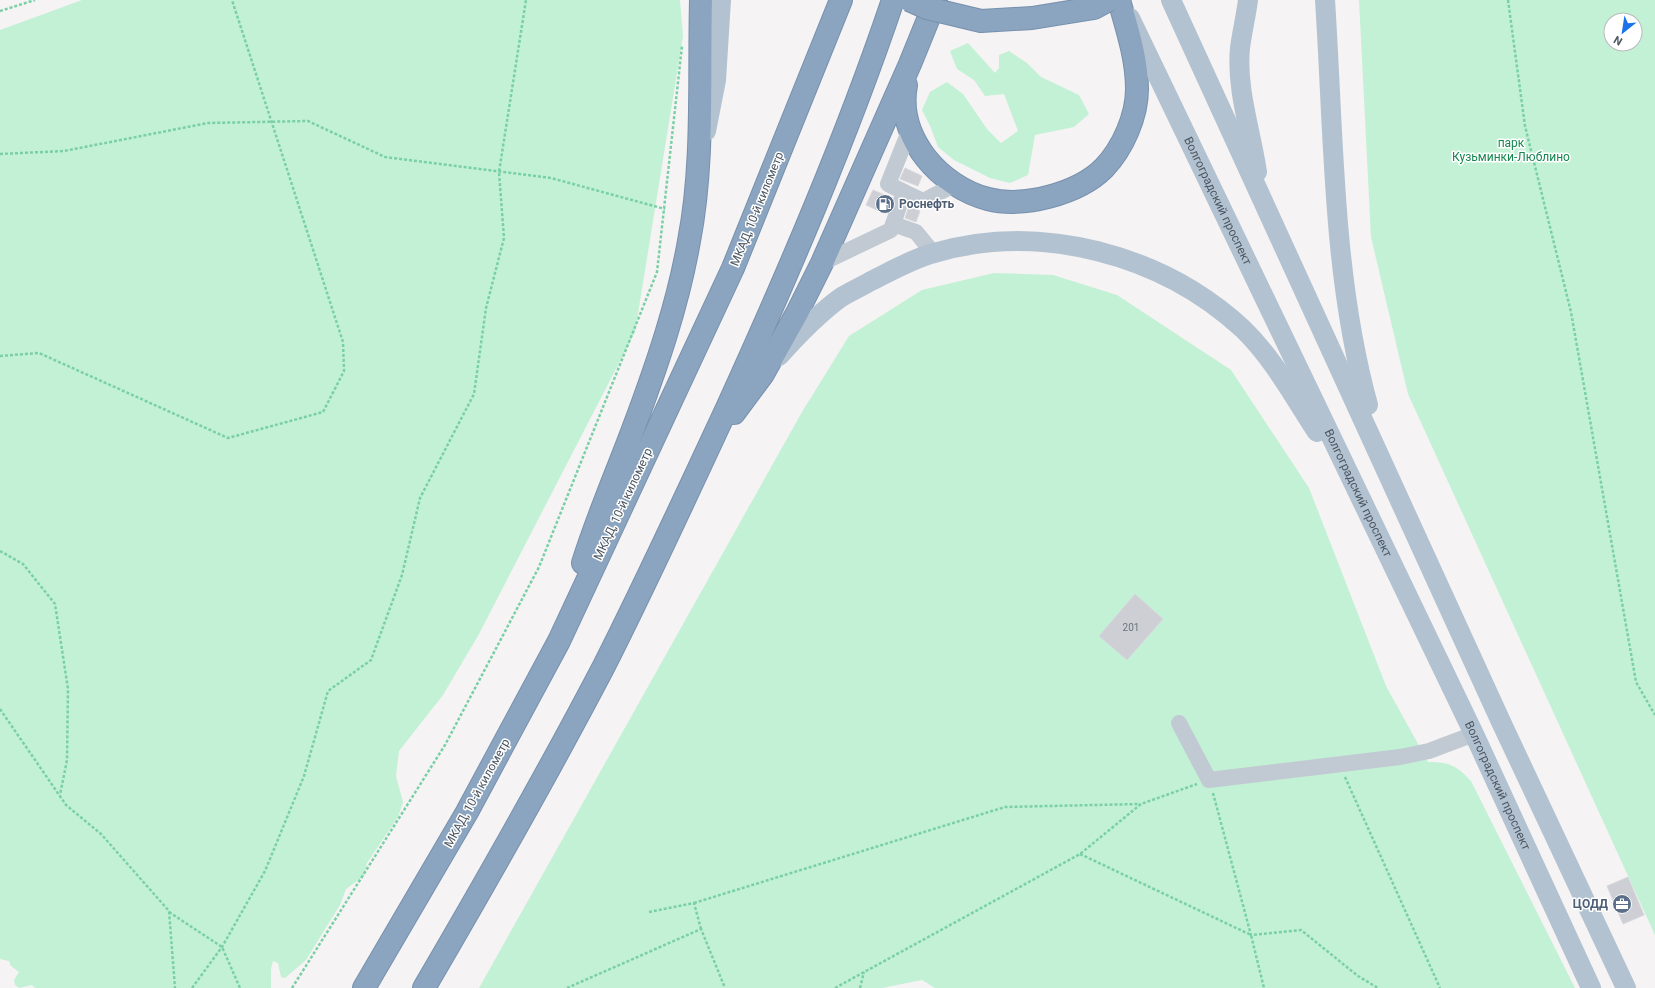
<svg xmlns="http://www.w3.org/2000/svg" width="1655" height="988" viewBox="0 0 1655 988" font-family="Roboto,sans-serif">
<style>
.green{fill:#c3f1d5;fill-rule:evenodd}
.building{fill:#cdcfd5;stroke:#d7d9de}
.lines{fill:none;stroke-linecap:round;stroke-linejoin:round}
.highway-casing{stroke:#7690ad;stroke-width:24}
.path{stroke:#7ad0a6;stroke-width:2.5;stroke-dasharray:3 2;stroke-linecap:butt}
.minor{stroke:#c1cad2;stroke-width:16}
.major{stroke:#b3c2d1;stroke-width:20}
.highway{stroke:#8ba5c1;stroke-width:22}
.highway-bridge-casing{stroke:#7690ad;stroke-width:24;stroke-linecap:butt}
.highway-bridge{stroke:#8ba5c1;stroke-width:22}
.labels{text-anchor:middle;stroke-width:3;stroke-linejoin:round;paint-order:stroke}
.number-label{font-size:10px;fill:#6b747e}
.park-label{font-size:12px;fill:#17864f;stroke:#fff}
.street-label{font-size:12px;fill:#4a5661;stroke:#fff}
.service-label{font-size:12px;font-weight:bold;fill:#4e5e75;stroke:#fff;text-anchor:start}
</style>
<rect width="100%" height="100%" fill="#f5f3f3"/>
<g class="green">
<path d="M82,0H680L683,36L635,332L479,634L443,695L399,751L396,776L403,802L398,817L367,863L364,876L346,889L340,905L306,960L285,978L281,977L278,963L273,961L271,969V988H35L32,985L19,988L15,985L14,980L19,972L11,966L9,961L0,959V30Z"/>
<path d="M1359,0H1655V935L1408,394L1371,237ZM1611,20H1635V44H1611Z"/>
<path d="M968,43L995,73L999,68V55L1009,51L1027,63L1041,77L1079,95L1089,114L1074,127L1035,135L1028,175L1010,183L990,178L954,160L938,147L931,128L922,110L930,92L947,82L963,94L987,129L1001,143L1018,131L1004,94L985,96L974,80L957,69L950,51Z"/>
<path d="M994,273L1053,275L1117,295L1231,370L1309,488L1386,686L1428,762C1449,762 1456,765 1471,781L1575,988H935L922,980L882,988H479L802,412L849,336L922,290Z"/>
</g>
<g class="building">
<path d="M905,168L922,176L918,186L900,179Z"/>
<path d="M873,190L892,198L886,214L866,205Z"/>
<path d="M909,206L920,211L916,222L905,218Z"/>
<path d="M1135,594L1163,619L1127,660L1099,636Z"/>
<path d="M1628,877L1644,915L1623,924L1607,886Z"/>
</g>
<g class="lines">
<g class="highway-casing">
<g id="highway">
<path d="M906,85C901,112 909,136 926,158C941,177 964,193 988,199C1023,208 1078,194 1104,168C1123,148 1137,116 1137,89C1137,58 1127,29 1119,0"/>
<path d="M734,413L763,374L797,313L822,263L910,64L936,0"/>
<path d="M583,563C598,515 618,470 635,424C657,365 678,304 689,241C704,164 699,79 701,0"/>
<path d="M364,988L467,812L559,641L733,268L841,0"/>
<path d="M424,988C486,882 547,775 604,666C647,581 687,494 727,408C788,274 846,139 893,0"/>
</g>
</g>
<g class="path">
<path d="M1508,0L1525,126L1571,312L1636,682L1655,715"/>
<path d="M0,11L35,0"/>
<path d="M0,154L64,151L208,123L308,121L385,157L551,178L665,209"/>
<path d="M0,356L39,353L228,438L323,412L344,371L343,342L232,0"/>
<path d="M0,551L23,564L55,604L68,689L67,760L60,795"/>
<path d="M0,709L66,805L101,834L169,911L175,988"/>
<path d="M1345,777L1440,988"/>
<path d="M1213,793L1251,935L1301,930L1358,976L1378,988"/>
<path d="M1080,854L1251,935L1264,988"/>
<path d="M694,903L1005,807L1140,804"/>
<path d="M169,912L222,947L240,988"/>
<path d="M649,912L694,903L701,929"/>
<path d="M192,988L222,947L265,871L304,776L328,691L371,660L402,575L420,498L474,394L486,308L504,238L499,172L526,0"/>
<path d="M292,988L445,745L539,567L657,272L682,46"/>
<path d="M567,988L701,929L725,988"/>
<path d="M835,988L1080,854L1141,804L1197,784"/>
<path d="M860,988L864,972"/>
</g>
<g class="minor">
<path d="M904,192L923,201L956,184"/>
<path d="M893,224L916,232L933,253"/>
<path d="M822,263L891,230L904,192L888,184L910,129"/>
<path d="M1179,723L1209,780L1400,757L1429,751L1474,734"/>
</g>
<g class="major">
<path d="M1171,0L1502,724L1626,988"/>
<path d="M1248,0C1246,16 1242,32 1240,48C1236,89 1251,131 1257,172"/>
<path d="M1325,0C1334,135 1332,274 1368,405"/>
<path id="s1" d="M1130,18L1474,734L1591,988"/>
<path d="M706,131L716,80L721,0"/>
<path d="M779,356C797,336 817,315 840,298C849,292 861,287 871,281C891,271 912,259 934,253C1040,222 1162,254 1243,329C1273,358 1294,397 1317,432"/>
</g>
<use href="#highway" class="highway"/>
<g class="highway-bridge-casing">
<path id="highway-bridge" d="M909,0L927,8L981,21L1032,18L1094,8L1109,0"/>
</g>
<use href="#highway-bridge" class="highway-bridge"/>
</g>
<defs>
<g id="fuel-disc" transform="scale(1)"><circle r="9.5" fill="#5c6f8a" stroke="#fff"/><path d="M-5.5-6h7V0h2V4h1.3V-2.5L3-4.5l.8-.8L6-3V5H2.5V1h-1V6h-7ZM-4.2-4.7v3.2H.2V-4.7Z" fill="#fff"/></g>
<g id="office-disc" transform="scale(1)"><circle r="9.5" fill="#5c6f8a" stroke="#fff"/><path d="M-6-3h4V-5.5h4V-3h4V5H-6ZM-1-4.5V-3h2v-1.5ZM-6 0V1H6V0Z" fill="#fff"/></g>
</defs>
<g fill-rule="evenodd">
<use href="#fuel-disc" x="885" y="204"/>
<use href="#office-disc" x="1622" y="904"/>
</g>
<g class="labels">
<g class="number-label">
<text x="1131" y="631">201</text>
</g>
<g class="park-label">
<text x="1511" y="147">парк<tspan x="1511" dy="14">Кузьминки-Люблино</tspan></text>
</g>
<g class="street-label">
<text dy="4" stroke="none"><textPath href="#s1" startOffset="203">Волгоградский проспект</textPath></text>
<text transform="translate(757 209) rotate(-68)" y="4">МКАД, 10-й километр</text>
<text dy="4" stroke="none"><textPath href="#s1" startOffset="527">Волгоградский проспект</textPath></text>
<text transform="translate(623 504) rotate(-65)" y="4">МКАД, 10-й километр</text>
<text dy="4" stroke="none"><textPath href="#s1" startOffset="851">Волгоградский проспект</textPath></text>
<text transform="translate(477 793) rotate(-61)" y="4">МКАД, 10-й километр</text>
</g>
<g class="service-label">
<text x="899" y="208">Роснефть</text>
<text x="1608" y="908" text-anchor="end">ЦОДД</text>
</g>
</g>
<g transform="translate(1623 32) rotate(210)"><circle r="19" fill="#ffffff" stroke="#b7bbc0"/>
<path d="M0-3L7 15L0 10L-7 15Z" fill="#1a73e8"/>
<text y="-6" font-size="11" font-weight="bold" text-anchor="middle" fill="#4a5661">N</text>
</g>
</svg>
